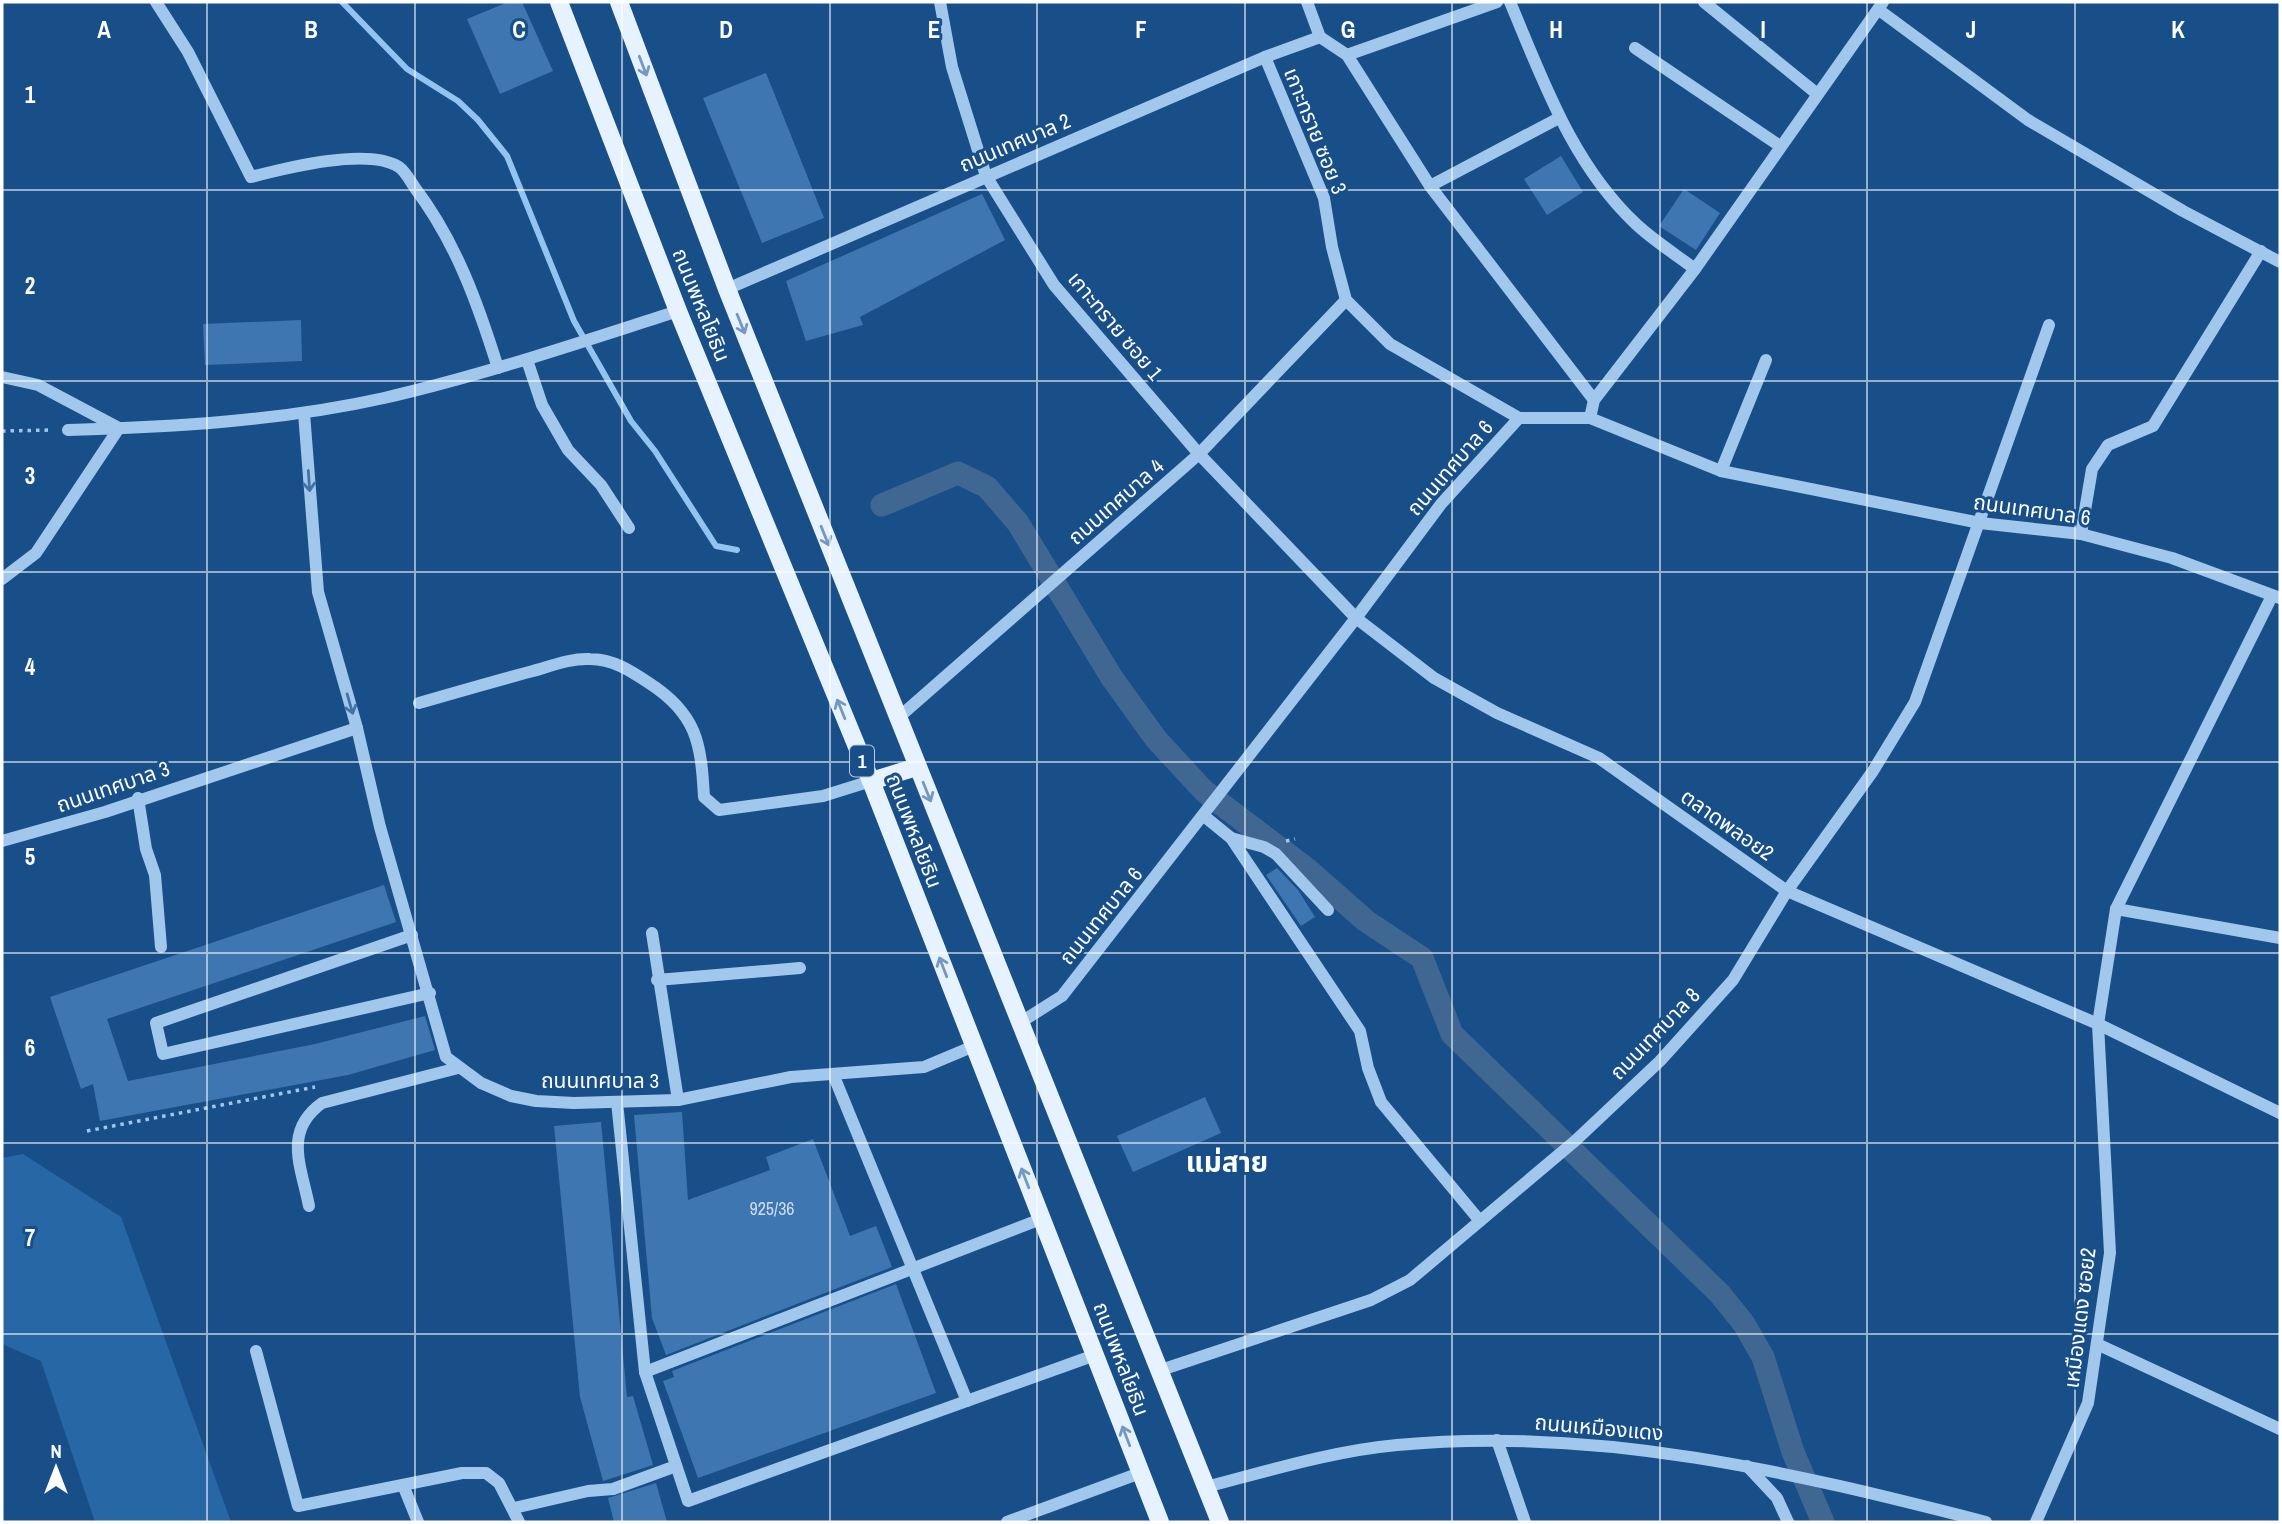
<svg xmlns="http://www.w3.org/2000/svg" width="2282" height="1524" viewBox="0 0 2282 1524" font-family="'Archivo Narrow','Noto Sans Thai',sans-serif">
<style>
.green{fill:#2867a6}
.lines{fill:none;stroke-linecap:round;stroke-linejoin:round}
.stream{stroke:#93c3f0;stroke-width:6}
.canal{stroke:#3f6791;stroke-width:23}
.building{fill:#3d76b0}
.path{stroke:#a1c7ed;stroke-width:3.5;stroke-dasharray:3.5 5;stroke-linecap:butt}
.minor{stroke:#a1c7ed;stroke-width:12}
.major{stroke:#e7f2ff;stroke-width:18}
.oneway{stroke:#7598be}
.oneway2{stroke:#4173a7}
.grid{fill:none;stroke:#fff;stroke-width:2;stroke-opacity:0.55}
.labels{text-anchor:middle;stroke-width:6;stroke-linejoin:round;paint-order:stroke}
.number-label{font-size:18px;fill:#ceddeb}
.shield{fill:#184f89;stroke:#bacadc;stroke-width:2}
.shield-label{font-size:19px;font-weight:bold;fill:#fff}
.street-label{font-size:21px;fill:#fff;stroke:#184f89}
.district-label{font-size:28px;font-weight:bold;fill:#fff;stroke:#184f89}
.grid-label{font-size:23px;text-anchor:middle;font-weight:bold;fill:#fff;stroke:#184f89;stroke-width:6;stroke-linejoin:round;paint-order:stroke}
</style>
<rect width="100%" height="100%" fill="#184f89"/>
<path class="green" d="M23,1154L121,1217L231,1522H95L41,1361L2,1344V1158Z"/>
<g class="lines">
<path class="stream" d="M342,2L407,69L458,101L478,120L507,156L574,321L631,421L655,451L716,546L737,550"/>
<path class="canal" d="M882,505L958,473L987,487L1018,523L1112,678L1156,739L1204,791L1307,869L1366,921L1422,958L1452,1034L1720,1294L1744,1324L1763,1357L1793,1452L1823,1522"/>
</g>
<g class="building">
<path d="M508,2H522L553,71L500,94L467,19Z"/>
<path d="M766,73L824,218L762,243L703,98Z"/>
<path d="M1561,156L1583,192L1547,215L1524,179Z"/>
<path d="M1684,189L1720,213L1696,250L1659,226Z"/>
<path d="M982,194L1005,240L860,317L863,325L806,341L786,281Z"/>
<path d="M301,320L302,361L205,365L203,324Z"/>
<path d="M1277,868L1298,890L1315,917L1301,926L1266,875Z"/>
<path d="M384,885L396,922L107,1019L128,1081L315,1044L425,1016L435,1050L348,1075L100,1121L93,1084L81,1089L50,997Z"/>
<path d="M1205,1097L1221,1133L1133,1172L1117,1136Z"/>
<path d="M682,1112L688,1200L770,1170L766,1157L813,1139L850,1236L876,1226L892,1267L666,1355L652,1318L634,1115Z"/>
<path d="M601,1122L627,1397L633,1396L653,1465L603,1481L580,1397L554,1126Z"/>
<path d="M896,1284L936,1393L698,1478L663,1381L674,1377L672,1371Z"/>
<path d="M656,1483L667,1522H614L608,1498Z"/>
</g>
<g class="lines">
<g class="path">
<path d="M2,431L52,430"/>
<path d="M1286,841L1295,839"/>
<path d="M87,1131L315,1087"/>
</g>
<g class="minor">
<path d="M156,2L188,52L251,177C286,168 368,147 399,167C405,171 411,182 415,188C456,242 478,304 498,368"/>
<path d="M940,2L952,67L986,176L1054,285L1199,454L1356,618L1434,678L1497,713L1599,758L1787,891L2098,1024L2280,1113"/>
<path d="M1307,2L1320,37L1347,55L1430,186L1594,400"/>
<path d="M1510,2C1543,80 1572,164 1636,224C1653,240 1675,254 1695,269"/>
<path d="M1704,2L1816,93"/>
<path d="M1879,10L2028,120L2183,211L2280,262"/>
<path d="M1635,48L1780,146"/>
<path d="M1347,55L1497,2"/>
<path d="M1265,57L1324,198L1332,247L1346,300L1390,344L1519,418"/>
<path d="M1430,186L1559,118"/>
<path d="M727,289L1265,57L1320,37"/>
<path d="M527,360L542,405L568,450L601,485L629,528"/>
<path d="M2,377L38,385L119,428L36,553L2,579"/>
<path d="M304,413L318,592L357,728L380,827L446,1057L481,1083L511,1096L536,1101L574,1103L678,1100L791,1077L924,1067L974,1046"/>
<path d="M1590,418L1594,400L1695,269L1883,2"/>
<path d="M68,430C172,427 281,421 384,398C484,375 581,342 678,311"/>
<path d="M1721,471L1766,360"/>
<path d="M2081,534L2092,469L2108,445L2153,426L2261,251"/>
<path d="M419,703C457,692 495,681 533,671C551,666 571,658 590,659C613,659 631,671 649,683C697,714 701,743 704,797L719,810L823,796L871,781"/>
<path d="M898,718L1199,454L1346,300"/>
<path d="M138,798L146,849L155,875L161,947"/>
<path d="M1204,816L1231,838L1360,1031L1368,1068L1381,1102L1480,1221"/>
<path d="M1231,838L1264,847L1276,854L1328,910"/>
<path d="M2,841L105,812L357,728"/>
<path d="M2116,909L2280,938"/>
<path d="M652,933L678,1100"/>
<path d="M412,935L156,1023L163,1054L430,993"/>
<path d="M657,980L800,968"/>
<path d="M1021,1022L1062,996L1356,618L1441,504L1519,418H1590L1721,471L1980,523L2081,534L2172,558L2280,598"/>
<path d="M833,1074L967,1401"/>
<path d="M617,1102L645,1372L688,1501L1095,1355"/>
<path d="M309,1206C301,1166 283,1131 322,1103L458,1068"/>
<path d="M2097,1344L2280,1429"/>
<path d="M256,1351L298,1506L462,1473H486L499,1483L519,1522"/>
<path d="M1158,1371L1371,1300L1410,1280L1575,1141L1660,1061L1733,980L1787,891L1873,771L1915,702L2049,325"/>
<path d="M645,1372L1041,1219"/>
<path d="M1497,1440L1525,1522"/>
<path d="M1747,1466L1777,1498L1788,1522"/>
<path d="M403,1485L418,1522"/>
<path d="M1206,1487C1268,1471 1332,1451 1397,1445C1600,1426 1791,1472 1986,1522"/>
<path d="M514,1508L588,1491L613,1489L676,1466"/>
<path d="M1007,1522L1140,1473"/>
<path d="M2036,1522L2088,1403L2110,1253L2098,1024L2116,909L2272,596"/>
</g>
<g class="major">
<path d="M559,2L678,311L871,781L1160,1522"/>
<path d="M619,2L727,289L1220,1522"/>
<path d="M871,781L917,767"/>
</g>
</g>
<defs><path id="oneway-shaft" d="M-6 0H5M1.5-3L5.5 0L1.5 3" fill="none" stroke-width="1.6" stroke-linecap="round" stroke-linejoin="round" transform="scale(1.75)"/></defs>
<g class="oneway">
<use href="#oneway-shaft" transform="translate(643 66) rotate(69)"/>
<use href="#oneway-shaft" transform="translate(741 324) rotate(68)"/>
<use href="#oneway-shaft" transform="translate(825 536) rotate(68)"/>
<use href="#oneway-shaft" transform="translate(841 709) rotate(-112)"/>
<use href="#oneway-shaft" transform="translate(927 792) rotate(68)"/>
<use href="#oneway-shaft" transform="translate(943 967) rotate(-111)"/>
<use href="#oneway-shaft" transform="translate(1025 1178) rotate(-111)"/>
<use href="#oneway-shaft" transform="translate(1126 1436) rotate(-111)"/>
</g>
<g class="oneway2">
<use href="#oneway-shaft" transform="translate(309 481) rotate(86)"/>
<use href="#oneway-shaft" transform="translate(350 704) rotate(74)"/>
</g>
<path class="grid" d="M207,2V1522M415,2V1522M622,2V1522M830,2V1522M1037,2V1522M1245,2V1522M1452,2V1522M1660,2V1522M1867,2V1522M2075,2V1522M2,190H2280M2,381H2280M2,572H2280M2,762H2280M2,953H2280M2,1143H2280M2,1334H2280"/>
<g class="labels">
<g class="number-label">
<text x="772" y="1215">925/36</text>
</g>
<rect class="shield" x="850" y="745.5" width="24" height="31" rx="5"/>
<g class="shield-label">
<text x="862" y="768">1</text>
</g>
<g class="street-label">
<text transform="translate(1315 131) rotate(68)" y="7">เกาะทราย ซอย 3</text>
<text transform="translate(1015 143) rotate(-23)" y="7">ถนนเทศบาล 2</text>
<text transform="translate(701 305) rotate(68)" y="7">ถนนพหลโยธิน</text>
<text transform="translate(1115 326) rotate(50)" y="7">เกาะทราย ซอย 1</text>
<text transform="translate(1450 468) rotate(-49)" y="7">ถนนเทศบาล 6</text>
<text transform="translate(1116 502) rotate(-41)" y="7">ถนนเทศบาล 4</text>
<text transform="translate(2032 510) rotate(8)" y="7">ถนนเทศบาล 6</text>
<text transform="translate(113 787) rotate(-19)" y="7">ถนนเทศบาล 3</text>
<text transform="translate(1727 825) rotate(35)" y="7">ตลาดพลอย2</text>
<text transform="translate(914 831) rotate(69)" y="7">ถนนพหลโยธิน</text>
<text transform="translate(1101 916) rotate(-51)" y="7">ถนนเทศบาล 6</text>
<text transform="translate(1655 1034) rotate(-46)" y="7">ถนนเทศบาล 8</text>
<text x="600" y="1088">ถนนเทศบาล 3</text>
<text transform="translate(2080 1318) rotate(-83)" y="7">เหมืองแดง ซอย2</text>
<text transform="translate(1121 1359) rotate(69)" y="7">ถนนพหลโยธิน</text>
<text transform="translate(1599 1428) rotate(5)" y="7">ถนนเหมืองแดง</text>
</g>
<g class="district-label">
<text x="1227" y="1172">แม่สาย</text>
</g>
</g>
<g class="grid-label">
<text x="104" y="38">A</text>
<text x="311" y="38">B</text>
<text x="519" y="38">C</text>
<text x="726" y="38">D</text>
<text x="934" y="38">E</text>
<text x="1141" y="38">F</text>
<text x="1348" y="38">G</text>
<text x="1556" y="38">H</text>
<text x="1763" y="38">I</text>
<text x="1971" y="38">J</text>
<text x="2178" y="38">K</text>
<text x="30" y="103">1</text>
<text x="30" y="294">2</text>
<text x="30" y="484">3</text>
<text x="30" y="675">4</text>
<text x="30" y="865">5</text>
<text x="30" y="1056">6</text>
<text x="30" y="1246">7</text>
</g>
<rect width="2282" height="1524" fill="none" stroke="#ffffff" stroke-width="7"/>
<g transform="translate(56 1468)" stroke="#184f89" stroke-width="5" paint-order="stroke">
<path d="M0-5L12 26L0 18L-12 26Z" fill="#ffffff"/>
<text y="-10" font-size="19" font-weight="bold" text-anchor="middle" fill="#ffffff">N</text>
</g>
</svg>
